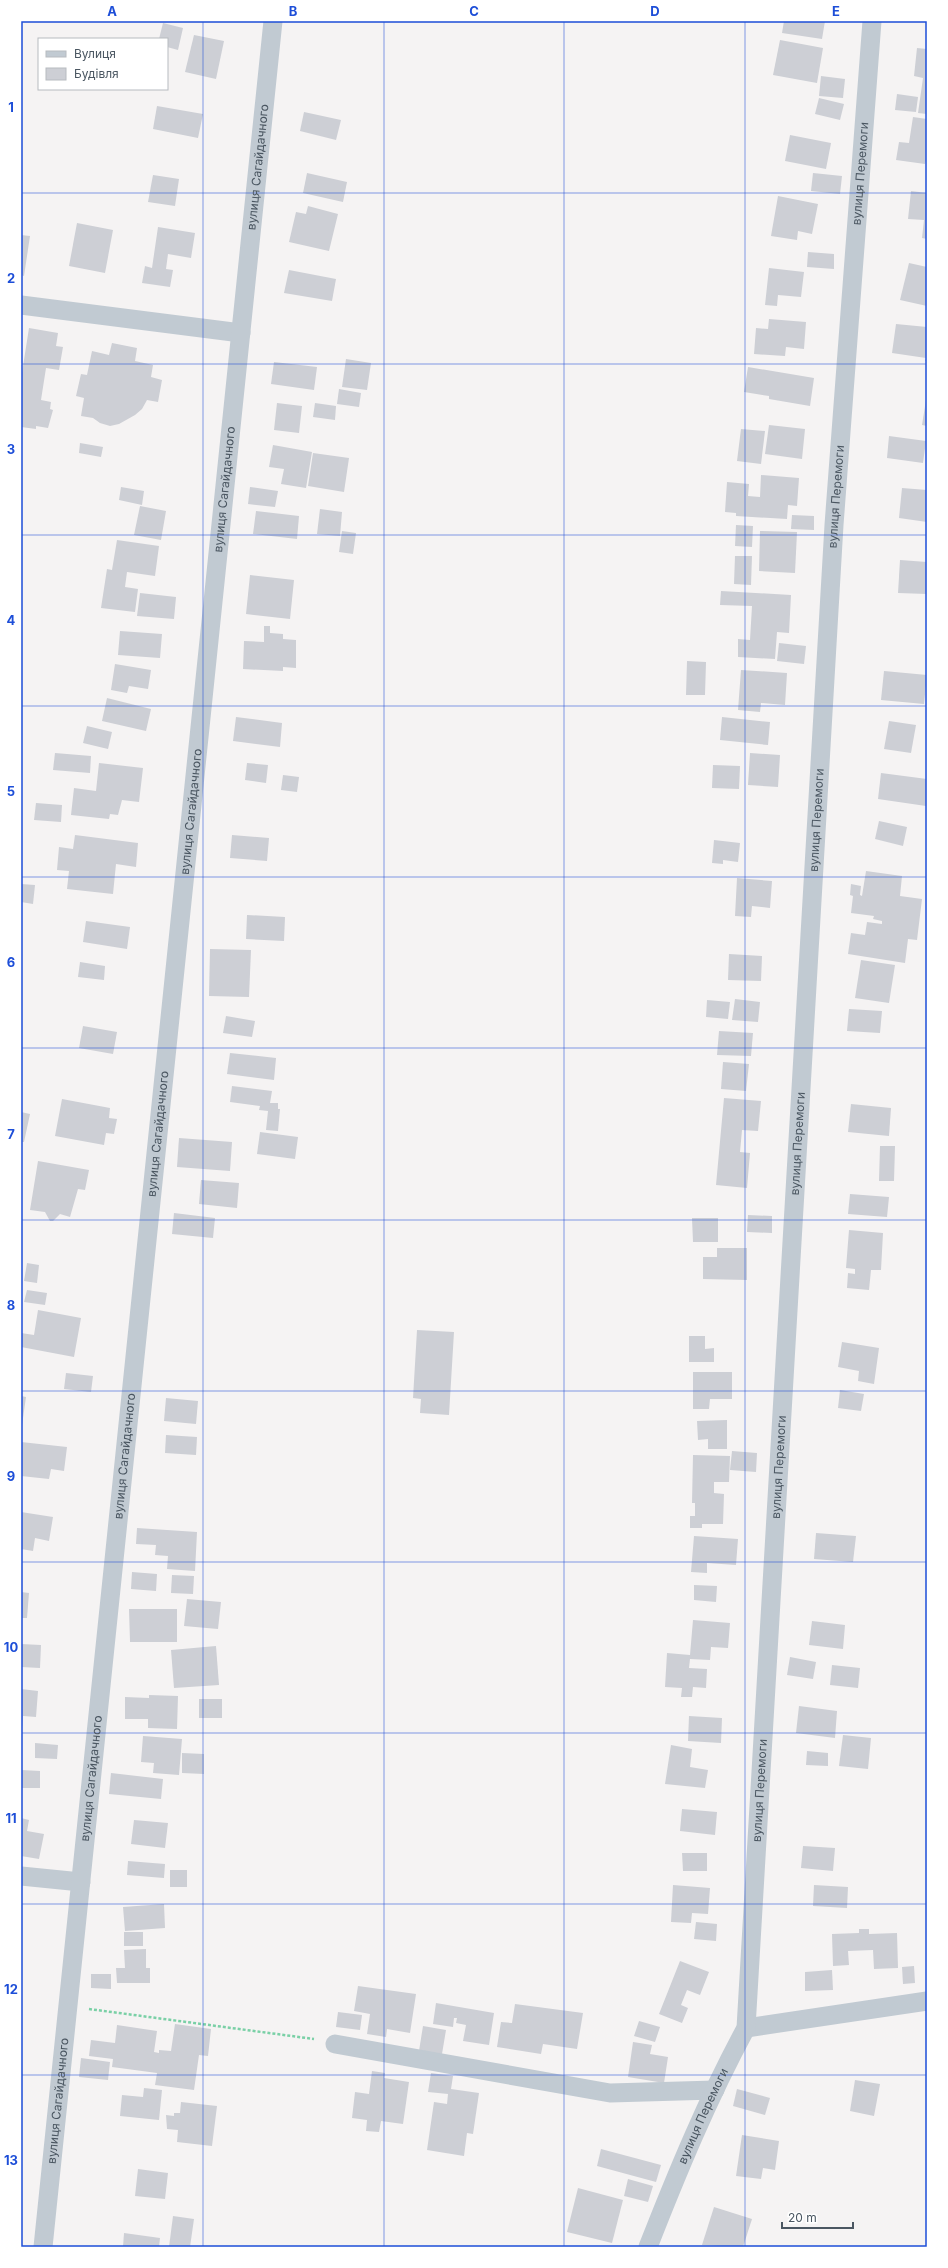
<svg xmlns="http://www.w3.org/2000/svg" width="948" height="2268" viewBox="0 0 948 2268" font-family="Inter,sans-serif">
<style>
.building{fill:#cdcfd5}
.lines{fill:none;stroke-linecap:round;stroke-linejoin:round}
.path{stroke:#7ad0a6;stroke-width:2.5;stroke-dasharray:3 2;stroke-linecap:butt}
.street{stroke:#c1cad2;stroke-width:19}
.grid{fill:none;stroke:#1d4ed8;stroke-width:1;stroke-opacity:0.55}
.labels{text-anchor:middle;stroke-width:4;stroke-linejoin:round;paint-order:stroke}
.street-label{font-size:12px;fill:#4a5661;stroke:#fff}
.neatline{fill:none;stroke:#1d4ed8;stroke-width:1.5}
.grid-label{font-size:13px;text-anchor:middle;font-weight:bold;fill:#1d4ed8}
</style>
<rect width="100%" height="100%" fill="#f5f3f3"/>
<g class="building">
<path d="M784,21H825L822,39L782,33Z"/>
<path d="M163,23L183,28L178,50L167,47V39H159Z"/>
<path d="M194,35L224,41L216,79L185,72Z"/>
<path d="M780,40L823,48L817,83L773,75Z"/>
<path d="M917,48L927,49V114L918,113L923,78L914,76Z"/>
<path d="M821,76L845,79L843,98L819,96Z"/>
<path d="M897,94L918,97L916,112L895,110Z"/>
<path d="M819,98L844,104L840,120L815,114Z"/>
<path d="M157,106L203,114L198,138L153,129Z"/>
<path d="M304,112L341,120L336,140L300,131Z"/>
<path d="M913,117L927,119V157L925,164L896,160L899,142L909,143Z"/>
<path d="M790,135L831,143L826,169L785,161Z"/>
<path d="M307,173L347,182L343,202L303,193Z"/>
<path d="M813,173L842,176L840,194L811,191Z"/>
<path d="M153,175L179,179L175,206L148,202Z"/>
<path d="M911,191L927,193V239L922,238L924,220L908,219Z"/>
<path d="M778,196L818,204L812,234L798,231L797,240L771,236Z"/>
<path d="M308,206L338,214L329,251L289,242L296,212L306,214Z"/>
<path d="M77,223L113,230L105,273L69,266Z"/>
<path d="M158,227L195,233L191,258L168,254L166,269L173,270L170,287L142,283L145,266L152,268Z"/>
<path d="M21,235L30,236L24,276L21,275Z"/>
<path d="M808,252L834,254V269L807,267Z"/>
<path d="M909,263L927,267V306L900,300Z"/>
<path d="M769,268L804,272L801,297L778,295L777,306L765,305Z"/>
<path d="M289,270L336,279L332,301L284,293Z"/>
<path d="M769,319L806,322L804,349L786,347L785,356L754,354L756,328L768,329Z"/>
<path d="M896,324L927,327V361H925L926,358L892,353Z"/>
<path d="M29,328L58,333L56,346L63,347L59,370L46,368L41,400L51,402L50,409L53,410L48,428L36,426V429L21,427V379Z"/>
<path d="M112,343L137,348L135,361L153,365L151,377L162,380L158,402L147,400L142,409L135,415L119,424L110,426L100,423L93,418L81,416L84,398L76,396L81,374L87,375L92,351L109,355Z"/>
<path d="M346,359L371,363L367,390L342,387Z"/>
<path d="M274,362L317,367L314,390L271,384Z"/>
<path d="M748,367L814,378L810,406L769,399V396L744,392Z"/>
<path d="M339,389L361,393L359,407L337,404Z"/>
<path d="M926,400H927V426L922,425Z"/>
<path d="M277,403L302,406L299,433L274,430Z"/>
<path d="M315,403L336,406L335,420L313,417Z"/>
<path d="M769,425L805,429L802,459L765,454Z"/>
<path d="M741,429L765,431L761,464L737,461Z"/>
<path d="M889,436L926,441L923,463L887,458Z"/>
<path d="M80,443L103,447L101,457L79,453Z"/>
<path d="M273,445L312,452L306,488L281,484L284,469L269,467Z"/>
<path d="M313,453L349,458L344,492L308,486Z"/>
<path d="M761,475L799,478L797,506L788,505L787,519L736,516V513L725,512L727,482L749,484L748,496L760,497Z"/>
<path d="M121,487L144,491L142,505L119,500Z"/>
<path d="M250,487L278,491L275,507L248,504Z"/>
<path d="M902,488L927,490V522L899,518Z"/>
<path d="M140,506L166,511L161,540L134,535Z"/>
<path d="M320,509L342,512L340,536L317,534Z"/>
<path d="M256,511L299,516L297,539L253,534Z"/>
<path d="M792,515L814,516V530L791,529Z"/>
<path d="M736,525L753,526L752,547L735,546Z"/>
<path d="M342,531L356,533L353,554L339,552Z"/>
<path d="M760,531L797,532L795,573L759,571Z"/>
<path d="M117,540L159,546L155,576L127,572L125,587L138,589L135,612L101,608L107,569L112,570Z"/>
<path d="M735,556H752L751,585L734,584Z"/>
<path d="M900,560L927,562V594L898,593Z"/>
<path d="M250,575L294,580L290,619L246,614Z"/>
<path d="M721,591L791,595L789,633L777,632L775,659L738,657V639L750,640L752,606L720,605Z"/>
<path d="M140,593L176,597L174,619L137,616Z"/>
<path d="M264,626H270V633L283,634V639L296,640V668L283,667V671L243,669L244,641L264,642Z"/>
<path d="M120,631L162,634L160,658L118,655Z"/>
<path d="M779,643L806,646L804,664L777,661Z"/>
<path d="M687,661L706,662L705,695H686Z"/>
<path d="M115,664L151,670L148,689L129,686L127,693L111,690Z"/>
<path d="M741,670L787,673L785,705L761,703L760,712L738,710Z"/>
<path d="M884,671L927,675L924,704L881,700Z"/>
<path d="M107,698L151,709L146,731L102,721Z"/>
<path d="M236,717L282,723L280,747L233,741Z"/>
<path d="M722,717L770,722L768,745L720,740Z"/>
<path d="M889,721L916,725L911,753L884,749Z"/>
<path d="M87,726L112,732L108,749L83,743Z"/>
<path d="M55,753L91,756L90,773L53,770Z"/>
<path d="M750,753L780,755L778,787L748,785Z"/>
<path d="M99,763L143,768L139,802L122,800L118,815L110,814L109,819L71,815L74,788L96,791Z"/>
<path d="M247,763L268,765L266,783L245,780Z"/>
<path d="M713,765L740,766L739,789L712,788Z"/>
<path d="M881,773L927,779L926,806L878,799Z"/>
<path d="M283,775L299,777L297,792L281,790Z"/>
<path d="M36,803L62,805L61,822L34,820Z"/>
<path d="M879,821L907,827L903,846L875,839Z"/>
<path d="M75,835L138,843L136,867L116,864L113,894L67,889L69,871L57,870L59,847L73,849Z"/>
<path d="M232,835L269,838L267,861L230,858Z"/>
<path d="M714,840L740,843L738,862L723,860V864L712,863Z"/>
<path d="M866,871L902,876L900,896L922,899L917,940L908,939L905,963L848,954L851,933L865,935L867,922L882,924V921L873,919L874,916L851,913L853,896L850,895L851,884L861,886L860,895L862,896Z"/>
<path d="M737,878L772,881L770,908L752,906L751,917L735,916Z"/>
<path d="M21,884L35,885L33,904L21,902Z"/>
<path d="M247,915L285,917L284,941L246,939Z"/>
<path d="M86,921L130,927L127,949L83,942Z"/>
<path d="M210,949L251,950L249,997L209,996Z"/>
<path d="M729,954L762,956L761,981L728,980Z"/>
<path d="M861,960L895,965L889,1003L855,998Z"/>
<path d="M80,962L105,966L104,980L78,977Z"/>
<path d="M735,999L760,1002L758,1022L732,1020Z"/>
<path d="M707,1000L730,1002L728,1019L706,1017Z"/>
<path d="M849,1009L882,1011L880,1033L847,1031Z"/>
<path d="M226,1016L255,1021L252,1037L223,1033Z"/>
<path d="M83,1026L117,1032L113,1054L79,1048Z"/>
<path d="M719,1031L753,1033L751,1056L717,1055Z"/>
<path d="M230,1053L276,1058L274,1080L227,1074Z"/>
<path d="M723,1062L749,1064L746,1091L721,1089Z"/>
<path d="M232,1086L272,1091L270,1103H278V1109H280L278,1131L266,1130L268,1111L259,1110L260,1106L230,1102Z"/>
<path d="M724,1098L761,1101L758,1131L742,1130L740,1152L750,1153L747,1188L716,1185Z"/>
<path d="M62,1099L110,1108L109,1118L117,1119L114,1134L106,1133L104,1145L55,1136Z"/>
<path d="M851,1104L891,1108L889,1136L848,1132Z"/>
<path d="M21,1112L30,1114L24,1142H21Z"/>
<path d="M260,1132L298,1137L295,1159L257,1154Z"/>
<path d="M179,1138L232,1142L230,1171L177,1167Z"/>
<path d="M880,1146H895L894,1181H879Z"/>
<path d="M38,1161L89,1170L85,1190L78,1189L70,1217L60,1214L53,1221H50L45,1212L30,1210Z"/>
<path d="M201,1180L239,1183L237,1208L199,1204Z"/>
<path d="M850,1194L889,1197L887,1217L848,1214Z"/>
<path d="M174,1213L215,1218L213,1238L172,1234Z"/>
<path d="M748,1215L772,1216V1233L747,1232Z"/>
<path d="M692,1218H718V1242H693Z"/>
<path d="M849,1230L883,1233L881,1270H871L869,1290L847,1288L848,1273L855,1274V1269L846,1268Z"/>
<path d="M717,1248H747V1280L703,1279V1257H717Z"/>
<path d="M27,1263L39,1265L37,1283L24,1281Z"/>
<path d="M27,1290L47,1293L45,1305L24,1302Z"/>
<path d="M38,1310L81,1318L74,1357L21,1347V1333L34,1335Z"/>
<path d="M417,1330L454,1332L449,1415L420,1413L421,1399L413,1398Z"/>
<path d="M689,1336H705V1349L714,1348V1362H689Z"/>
<path d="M842,1342L879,1348L874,1384L858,1381L859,1371L838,1367Z"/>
<path d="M693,1372H732V1399H710L709,1409H693Z"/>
<path d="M66,1373L93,1376L91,1392L64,1389Z"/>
<path d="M840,1390L864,1394L861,1411L838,1408Z"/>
<path d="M21,1396L26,1397L22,1425H21Z"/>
<path d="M166,1398L198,1401L196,1424L164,1421Z"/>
<path d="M727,1420V1449H708V1439L698,1440L697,1421Z"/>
<path d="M166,1435L197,1437L196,1455L165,1453Z"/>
<path d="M21,1442L67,1447L64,1471L51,1469L49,1479L21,1476Z"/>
<path d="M732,1451L757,1453L756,1472L730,1470Z"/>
<path d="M693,1455L730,1456L729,1482H714V1493L724,1494L723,1524H702V1528H690V1516H695V1503H692Z"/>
<path d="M21,1512L53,1517L49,1541L35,1538L33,1551L21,1549Z"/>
<path d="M137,1528L197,1532L195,1571L167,1569L168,1556L155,1555L156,1545L136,1544Z"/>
<path d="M816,1533L856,1536L853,1562L814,1559Z"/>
<path d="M694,1536L738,1539L736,1565L707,1563V1573L691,1572Z"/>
<path d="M132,1572L157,1574L156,1591L131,1589Z"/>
<path d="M172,1575L194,1576L193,1594L171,1593Z"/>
<path d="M694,1585L717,1586L716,1602L694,1600Z"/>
<path d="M21,1592L29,1593L27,1618H21Z"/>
<path d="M187,1599L221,1602L218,1629L184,1626Z"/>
<path d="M129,1609H177V1642H130Z"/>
<path d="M693,1620L730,1623L728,1648L711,1647L710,1660L690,1659L689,1668L707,1669L706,1688L693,1687L692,1697H681L682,1688L665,1687L667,1653L690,1655Z"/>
<path d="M812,1621L845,1625L843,1649L809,1645Z"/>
<path d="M21,1644L41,1645L40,1668L21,1667Z"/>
<path d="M216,1646L219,1685L174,1688L171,1650Z"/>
<path d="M790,1657L816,1662L813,1679L787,1675Z"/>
<path d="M832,1665L860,1668L858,1688L830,1685Z"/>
<path d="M21,1689L38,1691L36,1717L23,1716L22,1729Z"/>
<path d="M149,1695L178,1696L177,1729L148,1728V1719H125V1697L149,1698Z"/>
<rect x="199" y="1699" width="23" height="19"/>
<path d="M799,1706L837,1711L835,1738L796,1733Z"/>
<path d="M689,1716L722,1718L721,1743L688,1741Z"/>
<path d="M843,1735L871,1738L868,1769L839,1766Z"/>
<path d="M143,1736L182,1739L179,1775L153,1773L154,1763L141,1762Z"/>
<path d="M35,1743L58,1745L57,1759L35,1758Z"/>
<path d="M671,1745L692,1749L690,1767L708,1770L705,1788L665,1784Z"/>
<path d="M807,1751L828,1753V1766L806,1765Z"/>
<path d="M182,1753L204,1754V1774L182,1773Z"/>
<path d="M21,1770L40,1771V1788H21Z"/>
<path d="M111,1773L163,1779L161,1799L109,1794Z"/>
<path d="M682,1809L717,1812L715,1835L680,1831Z"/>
<path d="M21,1818L29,1820L27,1831L44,1834L39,1859L21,1856Z"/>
<path d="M134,1820L168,1823L165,1848L131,1844Z"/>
<path d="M803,1846L835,1848L833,1871L801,1868Z"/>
<path d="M682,1853H707V1871H683Z"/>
<path d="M128,1861L165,1864L164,1878L127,1875Z"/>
<rect x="170" y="1870" width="17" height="17"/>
<path d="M673,1885L710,1888L708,1914L692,1913L691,1923L671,1922Z"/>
<path d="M814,1885L848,1887L847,1908L813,1906Z"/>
<path d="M164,1904L165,1928L125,1931L123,1907Z"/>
<path d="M696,1922L717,1924L716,1941L694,1939Z"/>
<path d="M859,1929H869V1934L897,1933L898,1968L874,1969L873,1950L848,1951L849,1965L833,1966L832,1934L859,1933Z"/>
<rect x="124" y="1932" width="19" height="14"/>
<path d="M146,1949V1968H150V1983H117L116,1968H125L124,1950Z"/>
<path d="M680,1961L709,1972L700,1995L687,1990L681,2005L688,2008L682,2023L659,2014Z"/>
<path d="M914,1966L915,1983L903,1984L902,1967Z"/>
<path d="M832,1970L833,1990L805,1991V1972Z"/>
<path d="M91,1974H111V1989L91,1988Z"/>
<path d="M358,1986L416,1994L410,2033L387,2029L386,2037L367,2034L370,2014L354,2011Z"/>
<path d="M436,2003L494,2013L489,2045L463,2041L466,2025L456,2023L457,2018H454L453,2027L433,2024Z"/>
<path d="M515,2004L583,2013L577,2049L543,2044L541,2054L497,2047L501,2022L512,2023Z"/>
<path d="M338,2012L362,2015L360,2030L336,2027Z"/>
<path d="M639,2021L660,2027L655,2042L634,2036Z"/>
<path d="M175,2024L211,2029L208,2056L199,2055L194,2090L155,2085L157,2073L112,2067L113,2059L89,2056L91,2040L115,2043L117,2025L157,2031L154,2052L159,2053V2050L171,2051Z"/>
<path d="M423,2026L446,2030L442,2054L419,2051Z"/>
<path d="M633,2042L652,2045L650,2054L668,2057L664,2083L628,2077Z"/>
<path d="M81,2058L110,2062L108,2080L79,2077Z"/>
<path d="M372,2071L385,2073L384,2078L409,2082L403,2124L381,2121L379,2132L366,2131L367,2120L352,2118L355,2092L369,2094Z"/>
<path d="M431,2073L453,2076L451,2089L479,2093L473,2134L467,2133L464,2156L427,2150L434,2102L447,2104L448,2094L428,2092Z"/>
<path d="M855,2080L880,2084L874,2116L850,2111Z"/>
<path d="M144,2088L162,2090L159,2120L120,2116L122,2095L143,2097Z"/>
<path d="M737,2089L770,2098L765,2115L733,2106Z"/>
<path d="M181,2102L217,2106L212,2146L177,2142L178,2130L167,2129L166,2115L174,2116V2113H180Z"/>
<path d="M742,2135L779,2141L775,2170L763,2168L761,2179L736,2176Z"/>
<path d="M601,2149L661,2165L656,2182L597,2166Z"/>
<path d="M138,2169L168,2173L165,2199L135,2196Z"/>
<path d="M628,2179L653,2186L648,2202L624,2196Z"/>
<path d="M578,2188L623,2200L612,2243L567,2232Z"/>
<path d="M714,2207L752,2219L743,2247L702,2245Z"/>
<path d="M173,2216L194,2219L190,2247H169Z"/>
<path d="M124,2233L160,2238L159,2247H123Z"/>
</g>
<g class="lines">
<path class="path" d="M89,2009L314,2039"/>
<g class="street">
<path d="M21,305L241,333"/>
<path d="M21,1876L81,1882"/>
<path d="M746,2028L927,2001"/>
<path d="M335,2044L610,2093L715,2090"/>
<path id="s1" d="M43,2247L273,21"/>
<path id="s2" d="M648,2247C677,2173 708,2098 746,2028L834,525L872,21"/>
</g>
</g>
<path class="grid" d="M203,21V2247M384,21V2247M564,21V2247M745,21V2247M21,193H927M21,364H927M21,535H927M21,706H927M21,877H927M21,1048H927M21,1220H927M21,1391H927M21,1562H927M21,1733H927M21,1904H927M21,2075H927"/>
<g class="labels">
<g class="street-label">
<text dy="4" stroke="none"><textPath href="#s1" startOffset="2091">вулиця Сагайдачного</textPath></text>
<text dy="4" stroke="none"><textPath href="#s2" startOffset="2098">вулиця Перемоги</textPath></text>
<text dy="4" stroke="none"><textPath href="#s1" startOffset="1767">вулиця Сагайдачного</textPath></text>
<text dy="4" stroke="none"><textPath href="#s2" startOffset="1774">вулиця Перемоги</textPath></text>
<text dy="4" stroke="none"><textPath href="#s1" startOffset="1443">вулиця Сагайдачного</textPath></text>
<text dy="4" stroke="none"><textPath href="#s2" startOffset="1450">вулиця Перемоги</textPath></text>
<text dy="4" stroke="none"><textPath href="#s1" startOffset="1119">вулиця Сагайдачного</textPath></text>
<text dy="4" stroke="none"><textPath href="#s2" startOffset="1126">вулиця Перемоги</textPath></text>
<text dy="4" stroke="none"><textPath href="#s1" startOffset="795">вулиця Сагайдачного</textPath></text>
<text dy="4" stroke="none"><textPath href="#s2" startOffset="802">вулиця Перемоги</textPath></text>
<text dy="4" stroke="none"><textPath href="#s1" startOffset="471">вулиця Сагайдачного</textPath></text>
<text dy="4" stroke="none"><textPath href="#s2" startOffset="478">вулиця Перемоги</textPath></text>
<text dy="4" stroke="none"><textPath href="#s1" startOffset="147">вулиця Сагайдачного</textPath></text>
<text dy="4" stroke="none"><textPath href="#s2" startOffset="142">вулиця Перемоги</textPath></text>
</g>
</g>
<rect width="948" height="2268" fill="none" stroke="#ffffff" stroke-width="44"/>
<rect x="38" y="38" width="130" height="52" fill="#ffffff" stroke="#b7bbc0"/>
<rect x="46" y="51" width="20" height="6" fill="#c1cad2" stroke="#b7bbc0"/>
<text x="74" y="58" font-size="12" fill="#4a5661">Вулиця</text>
<rect x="46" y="68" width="20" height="12" fill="#cdcfd5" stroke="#b7bbc0"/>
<text x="74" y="78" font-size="12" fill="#4a5661">Будівля</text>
<path d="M782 2222v6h71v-6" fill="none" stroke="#4a5661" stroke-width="2"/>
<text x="788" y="2222" font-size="12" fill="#4a5661" stroke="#ffffff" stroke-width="3" paint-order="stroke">20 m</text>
<rect x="22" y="22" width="904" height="2224" class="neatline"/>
<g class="grid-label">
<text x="112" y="16">A</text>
<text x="293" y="16">B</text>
<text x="474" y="16">C</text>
<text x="655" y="16">D</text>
<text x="836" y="16">E</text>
<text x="11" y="112">1</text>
<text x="11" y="283">2</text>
<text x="11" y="454">3</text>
<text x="11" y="625">4</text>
<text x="11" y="796">5</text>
<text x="11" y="967">6</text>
<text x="11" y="1139">7</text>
<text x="11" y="1310">8</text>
<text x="11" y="1481">9</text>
<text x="11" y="1652">10</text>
<text x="11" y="1823">11</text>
<text x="11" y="1994">12</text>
<text x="11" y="2165">13</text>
</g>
</svg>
